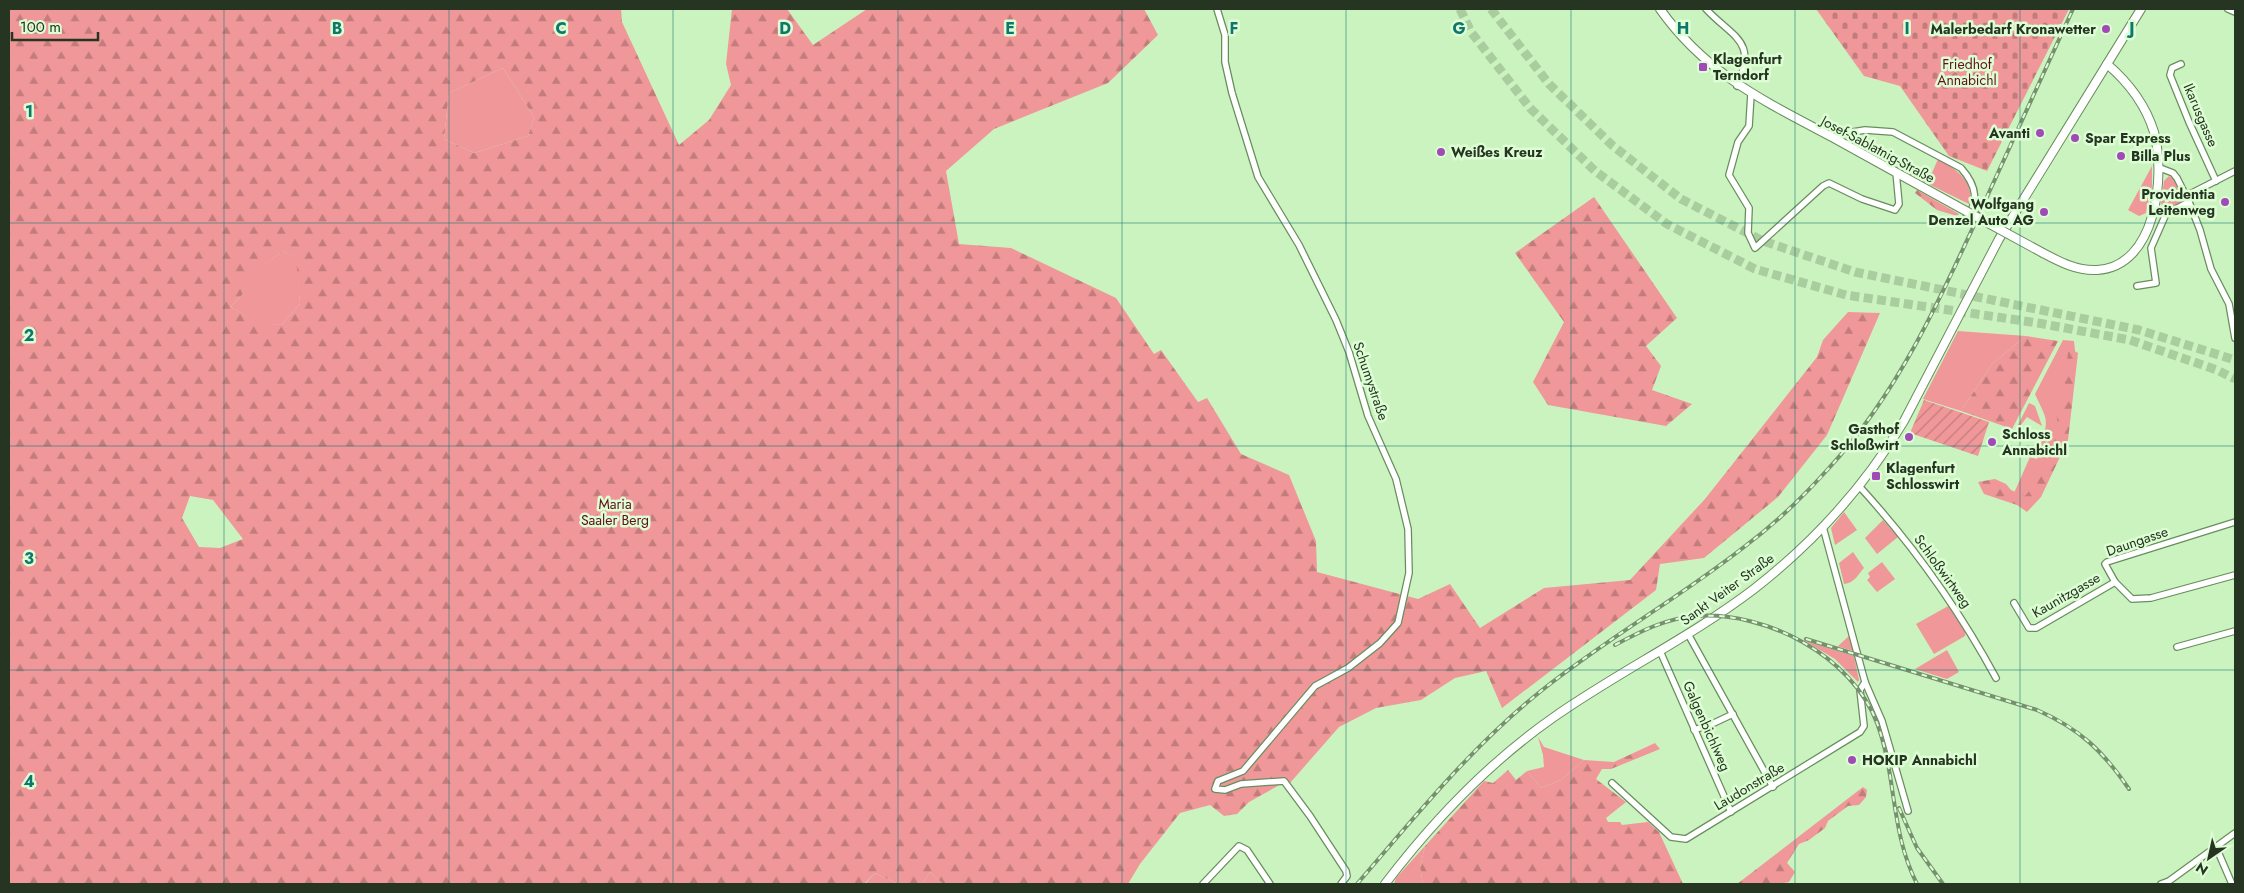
<svg xmlns="http://www.w3.org/2000/svg" width="2244" height="893" viewBox="0 0 2244 893" font-family="Jost,sans-serif">
<style>
.grass{fill:#f09799}
.forest{fill:url(#forest-firs);fill-rule:evenodd}
.cemetery{fill:url(#cemetery-stones)}
.garden{fill:url(#garden-furrows)}
.lines{fill:none;stroke-linecap:round;stroke-linejoin:round}
.highway-tunnel{stroke:#aacd9f;stroke-width:9;stroke-dasharray:9 4.5;stroke-linecap:butt}
.minor-casing{stroke:#698e5e;stroke-width:8}
.major-casing{stroke:#698e5e;stroke-width:10}
.minor{stroke:#fff;stroke-width:5.5}
.major{stroke:#fff;stroke-width:8}
.rail-casing{stroke:#76916e;stroke-width:4}
.rail{stroke:#ddfed4;stroke-width:2;stroke-dasharray:5.5;stroke-linecap:butt}
.major-bridge-casing{stroke:#698e5e;stroke-width:10;stroke-linecap:butt}
.major-bridge{stroke:#fff;stroke-width:8}
.grid{fill:none;stroke:#0f766e;stroke-width:1;stroke-opacity:0.55}
.poi-dot{fill:#a14ab7;stroke:#ddfed4;stroke-width:2}
.labels{text-anchor:middle;stroke-width:5;stroke-linejoin:round;paint-order:stroke}
.poi-label{font-size:14px;font-weight:bold;fill:#253521;stroke:#ddfed4;text-anchor:start}
.park-label{font-size:14px;fill:#610f1b;stroke:#ddfed4}
.street-label{font-size:14px;fill:#253521;stroke:#ddfed4}
.grid-label{font-size:16px;text-anchor:middle;font-weight:bold;fill:#0f766e;stroke:#ddfed4;stroke-width:5;stroke-linejoin:round;paint-order:stroke}
</style>
<defs>
<pattern id="forest-firs" width="22" height="20" patternUnits="userSpaceOnUse" patternTransform="scale(1.25)"><rect width="22" height="20" fill="#f09799"/><path d="M5 1l3.5 6h-7zM16 11l3.5 6h-7z" fill="#c27c7c"/></pattern>
<pattern id="cemetery-stones" width="16" height="16" patternUnits="userSpaceOnUse" patternTransform="scale(1.25)"><rect width="16" height="16" fill="#f09799"/><path d="M2 7V4a2 2 0 0 1 4 0v3zM10 15v-3a2 2 0 0 1 4 0v3z" fill="#c27c7c"/></pattern>
<pattern id="garden-furrows" width="10" height="10" patternUnits="userSpaceOnUse" patternTransform="scale(1.25)"><rect width="10" height="10" fill="#f09799"/><path d="M-1 1l2-2M0 10L10 0M9 11l2-2" fill="none" stroke="#c27c7c"/></pattern>
</defs>
<rect width="100%" height="100%" fill="#cbf3bf"/>
<g class="grass">
<path d="M503,68L534,117L528,136L474,153L444,139L449,93Z"/>
<path d="M1938,159C1955,168 1976,182 1969,204L1908,174L1909,168L1923,172L1925,170L1932,173Z"/>
<path d="M2152,166V186L2146,213L2139,216L2128,210Z"/>
<path d="M2169,176L2173,178L2183,199L2181,203L2169,208L2161,204L2164,181Z"/>
<path d="M283,251L297,258L300,304L281,325L261,324L230,307L243,294L238,283Z"/>
<path d="M1958,331L2026,336L1992,364L1961,411L1923,399Z"/>
<path d="M2063,340L2074,341L2076,360L2064,440L2034,503L2014,493L2030,457L2037,459L2042,445L2040,443C2051,419 2045,417 2035,394Z"/>
<path d="M2029,403L2035,406L2042,426L2027,417L2020,426L2018,425Z"/>
<path d="M1844,512L1857,530L1835,545L1831,528Z"/>
<path d="M1883,520L1898,537L1877,554L1865,538Z"/>
<path d="M1853,552L1864,568C1858,574 1855,583 1844,584L1839,563Z"/>
<path d="M1882,562L1895,579L1877,592L1867,580L1870,577L1868,573Z"/>
<path d="M1950,605L1966,630L1965,636L1934,654L1916,624Z"/>
<path d="M1849,636L1853,651L1837,646H1838Z"/>
<path d="M1803,640L1854,656L1859,680L1858,682L1835,659Z"/>
<path d="M1947,650L1959,672L1947,679L1915,669Z"/>
<path d="M1538,737L1544,747L1584,760L1561,780L1541,788L1527,771L1544,767L1543,755Z"/>
<path d="M1425,846L1420,867L1423,884H1394L1396,878Z"/>
<path d="M930,872L943,884H922Z"/>
<path d="M875,873L898,884H865Z"/>
</g>
<g class="forest">
<path d="M9,9H621L622,22L679,145L709,120L731,85L726,64L732,9H787L813,45L867,9H1144L1158,35L1108,83L994,129L946,171L959,244L1011,248L1116,298L1154,354L1161,350L1198,402L1207,398L1241,454L1289,475L1316,541L1317,572L1418,599L1450,584L1480,628L1544,588L1630,580L1705,499L1817,357L1823,340L1848,312L1880,313L1827,435L1778,497L1704,558L1660,564L1656,590L1502,708L1486,671L1455,678L1421,700L1376,708L1339,727L1290,783H1283L1249,802L1237,814L1224,816L1210,805L1180,813L1140,864L1128,884H943L930,872L922,884H898L875,873L864,884H9ZM503,68L534,117L528,136L474,153L444,139L449,93ZM283,251L296,258L300,304L281,325L261,323L230,307L243,294L239,283ZM190,496L213,500L243,539L220,548L199,547L182,518Z"/>
<path d="M1917,190L1959,214L1957,216L1937,210L1915,193Z"/>
<path d="M1594,197L1677,318L1646,346L1661,366L1652,390L1692,404L1666,426L1548,405L1533,382L1564,322L1515,253Z"/>
<path d="M2026,336L2058,341L2012,429L1961,411L1992,364Z"/>
<path d="M2071,349L2078,353L2068,440L2041,497L2027,512L2017,505L1984,494L1978,482L1995,479L2006,484L2011,490L2025,496L2033,487L2047,452L2054,444L2058,425L2056,412L2064,391L2068,352Z"/>
<path d="M1655,743L1660,749L1611,769H1602L1596,779L1626,802L1606,818L1608,822H1620L1622,825L1648,822L1659,832L1683,884H1423L1420,867L1425,846L1484,781L1493,783L1508,770L1516,780L1527,771L1541,788L1561,780L1584,760L1614,762Z"/>
<path d="M1863,787L1867,790L1866,797L1859,805L1848,806L1828,821L1825,828L1809,840L1799,844L1787,863L1795,872L1789,882L1779,884H1737Z"/>
</g>
<path class="cemetery" d="M1816,9H2069L1987,171L1949,156L1900,86L1864,76Z"/>
<path class="garden" d="M1924,400L1989,422L1978,456L1910,433Z"/>
<g class="lines">
<g class="highway-tunnel">
<path d="M1460,9L1471,32L1530,108L1595,171L1667,224L1755,269L1846,295L2038,323L2130,340L2217,370L2235,379"/>
<path d="M1491,9L1549,84L1613,146L1681,199L1763,241L1855,272L2139,330L2235,360"/>
</g>
<g class="minor-casing">
<g id="minor">
<path d="M1217,9L1225,35V62L1232,93L1258,177L1299,245L1336,320L1349,352L1368,416L1396,479L1408,529L1409,573L1398,623L1380,643L1348,668L1315,686L1243,771L1218,781L1215,789L1225,790L1241,784L1284,781L1310,816L1346,871L1347,876L1341,884"/>
<path d="M1706,9C1733,38 1758,40 1737,86"/>
<path d="M2228,9L2235,12"/>
<path d="M2181,64L2172,68L2170,75L2189,122L2216,181"/>
<path d="M1751,94L1749,126L1738,142L1729,175L1749,208L1748,233L1755,248L1823,186L1829,183L1862,199L1895,210L1899,204L1896,172"/>
<path d="M1834,139L1840,134L1865,130L1893,132L1961,168C1976,185 1981,202 1964,220"/>
<path d="M2160,168L2173,173L2177,178L2189,202L2200,230L2211,269L2229,304L2235,338"/>
<path d="M2186,196L2235,171"/>
<path d="M2137,286L2156,283L2151,248L2166,214L2189,202"/>
<path d="M1859,486C1913,545 1958,608 1996,678"/>
<path d="M2235,522L2107,562L2105,564L2115,582L2132,599L2151,598L2235,575"/>
<path d="M1823,527L1865,682L1882,721L1908,811"/>
<path d="M2014,603L2029,628H2036L2115,582"/>
<path d="M1688,634L1773,787"/>
<path d="M2177,647L2235,631"/>
<path d="M1660,651L1731,812"/>
<path d="M1694,730L1714,723L1733,714"/>
<path d="M1612,783L1671,837L1686,839L1860,732L1864,726L1860,690L1865,682"/>
<path d="M2216,847L2232,884"/>
<path d="M1203,884L1239,846L1247,850L1270,884"/>
<path d="M2161,884L2169,881L2235,833"/>
</g>
</g>
<g class="major-casing">
<g id="major">
<path d="M1660,9C1706,74 1764,101 1832,137C1873,160 1914,182 1955,205"/>
<path d="M2043,253C2060,262 2077,271 2097,270C2156,267 2166,176 2154,132C2146,106 2128,82 2107,64"/>
<path d="M1385,884C1433,821 1488,763 1554,717C1618,672 1691,637 1754,589C1813,543 1865,486 1904,421L1999,239L2141,9"/>
</g>
</g>
<use href="#minor" class="minor"/>
<use href="#major" class="major"/>
<g class="rail-casing">
<g id="rail">
<path d="M1806,639L2037,710C2080,729 2103,751 2129,789"/>
<path d="M1615,645C1641,631 1667,618 1696,616C1766,611 1852,656 1877,723C1897,777 1890,831 1917,884"/>
<path d="M1899,808L1917,848L1943,884"/>
<path d="M1357,884C1415,817 1471,747 1541,691C1606,639 1679,598 1744,547C1775,524 1803,497 1829,468C1900,391 1943,293 1986,199C2015,135 2044,72 2073,9"/>
</g>
</g>
<use href="#rail" class="rail"/>
<g class="major-bridge-casing">
<path id="major-bridge" d="M1955,205L2043,253"/>
</g>
<use href="#major-bridge" class="major-bridge"/>
</g>
<path class="grid" d="M224,9V884M449,9V884M673,9V884M898,9V884M1122,9V884M1346,9V884M1571,9V884M1795,9V884M2020,9V884M9,223H2235M9,446H2235M9,670H2235"/>
<g class="poi-dot">
<circle cx="2106" cy="29" r="5"/>
<rect x="1698" y="62" width="10" height="10" rx="2.5"/>
<circle cx="2040" cy="133" r="5"/>
<circle cx="2075" cy="138" r="5"/>
<circle cx="1441" cy="152" r="5"/>
<circle cx="2121" cy="156" r="5"/>
<circle cx="2225" cy="202" r="5"/>
<circle cx="2044" cy="212" r="5"/>
<circle cx="1909" cy="437" r="5"/>
<circle cx="1992" cy="442" r="5"/>
<rect x="1871" y="471" width="10" height="10" rx="2.5"/>
<circle cx="1852" cy="760" r="5"/>
</g>
<g class="labels">
<g class="poi-label">
<text x="2096" y="34" text-anchor="end">Malerbedarf Kronawetter</text>
<text x="1713" y="64">Klagenfurt<tspan x="1713" dy="16">Terndorf</tspan></text>
<text x="2030" y="138" text-anchor="end">Avanti</text>
<text x="2085" y="143">Spar Express</text>
<text x="1451" y="157">Weißes Kreuz</text>
<text x="2131" y="161">Billa Plus</text>
<text x="2215" y="199" text-anchor="end">Providentia<tspan x="2215" dy="16">Leitenweg</tspan></text>
<text x="2034" y="209" text-anchor="end">Wolfgang<tspan x="2034" dy="16">Denzel Auto AG</tspan></text>
<text x="1899" y="434" text-anchor="end">Gasthof<tspan x="1899" dy="16">Schloßwirt</tspan></text>
<text x="2002" y="439">Schloss<tspan x="2002" dy="16">Annabichl</tspan></text>
<text x="1886" y="473">Klagenfurt<tspan x="1886" dy="16">Schlosswirt</tspan></text>
<text x="1862" y="765">HOKIP Annabichl</text>
</g>
<g class="park-label">
<text x="1967" y="69">Friedhof<tspan x="1967" dy="16">Annabichl</tspan></text>
<text x="615" y="509">Maria<tspan x="615" dy="16">Saaler Berg</tspan></text>
</g>
<g class="street-label">
<text transform="translate(2201 115) rotate(67)" y="5">Ikarusgasse</text>
<text transform="translate(1878 149) rotate(28)" y="5">Josef-Sablatnig-Straße</text>
<text transform="translate(1371 381) rotate(71)" y="5">Schumystraße</text>
<text transform="translate(2137 541) rotate(-19)" y="5">Daungasse</text>
<text transform="translate(1943 571) rotate(54)" y="5">Schloßwirtweg</text>
<text transform="translate(1727 589) rotate(-36)" y="5">Sankt Veiter Straße</text>
<text transform="translate(2066 595) rotate(-30)" y="5">Kaunitzgasse</text>
<text transform="translate(1707 726) rotate(66)" y="5">Galgenbichlweg</text>
<text transform="translate(1749 786) rotate(-31)" y="5">Laudonstraße</text>
</g>
</g>
<g class="grid-label">
<text x="337" y="34">B</text>
<text x="561" y="34">C</text>
<text x="785" y="34">D</text>
<text x="1010" y="34">E</text>
<text x="1234" y="34">F</text>
<text x="1459" y="34">G</text>
<text x="1683" y="34">H</text>
<text x="1907" y="34">I</text>
<text x="2132" y="34">J</text>
<text x="29" y="117">1</text>
<text x="29" y="341">2</text>
<text x="29" y="564">3</text>
<text x="29" y="787">4</text>
</g>
<rect width="2244" height="893" fill="none" stroke="#253521" stroke-width="20"/>
<g transform="translate(2209 858) rotate(214)" stroke="#ddfed4" stroke-width="4" paint-order="stroke">
<path d="M0-4L9 19L0 12L-9 19Z" fill="#253521"/>
<text y="-8" font-size="14" font-weight="bold" text-anchor="middle" fill="#253521">N</text>
</g>
<path d="M12 32v8h86v-8" fill="none" stroke="#253521" stroke-width="2.5"/>
<text x="20" y="32" font-size="15" fill="#253521" stroke="#ddfed4" stroke-width="4" paint-order="stroke">100 m</text>
</svg>
